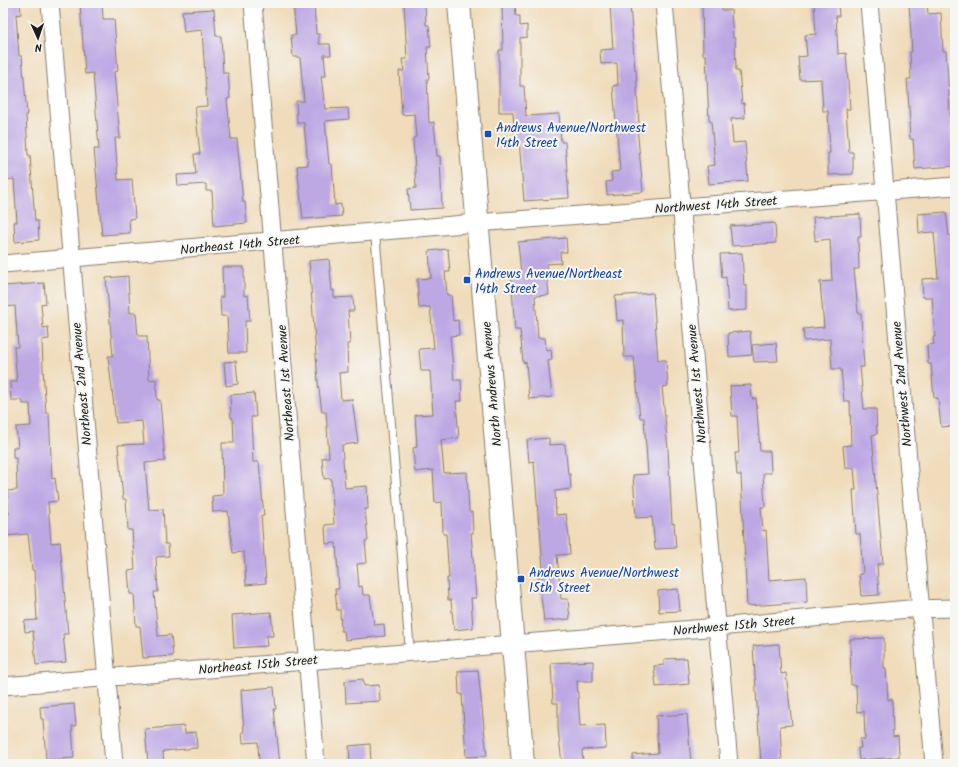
<svg xmlns="http://www.w3.org/2000/svg" width="958" height="767" viewBox="0 0 958 767" font-family="Kalam,sans-serif">
<style>
.building{fill:#bda8e4}
.lines{fill:none;stroke-linecap:round;stroke-linejoin:round}
.lane-casing{stroke:#867c6b;stroke-width:10}
.street-casing{stroke:#867c6b;stroke-width:19}
.secondary-casing{stroke:#867c6b;stroke-width:24}
.lane{stroke:#fff;stroke-width:8}
.street{stroke:#fff;stroke-width:17}
.secondary{stroke:#fff;stroke-width:22}
.transit-dot{fill:#1a4fb4;stroke:#f6f6f2;stroke-width:1.5}
.labels{text-anchor:middle;stroke-width:4;stroke-linejoin:round;paint-order:stroke}
.transit-label{font-size:13px;fill:#164399;stroke:#f6f6f2;text-anchor:start}
.street-label{font-size:13px;fill:#1c1c1c;stroke:#f6f6f2}
</style>
<rect width="100%" height="100%" fill="#f6f6f2"/>
<filter id="ink" filterUnits="userSpaceOnUse"><feTurbulence type="fractalNoise" baseFrequency=".025" numOctaves="2"/><feDisplacementMap in="SourceGraphic" scale="8" xChannelSelector="R" yChannelSelector="G"/><feConvolveMatrix kernelMatrix="1 2 1 2 8 2 1 2 1" color-interpolation-filters="sRGB"/></filter>
<filter id="wash" filterUnits="userSpaceOnUse"><feTurbulence type="fractalNoise" baseFrequency=".012" numOctaves="4" result="noise"/><feDisplacementMap in="SourceGraphic" scale="16" xChannelSelector="R" yChannelSelector="G"/><feGaussianBlur stdDeviation="0.9" result="paint"/><feColorMatrix in="noise" values="0 0 0 0 0 0 0 0 0 0 0 0 0 0 0 0 0 1.4 0 .05"/><feComposite in="paint" operator="in"/></filter>
<g filter="url(#wash)">
<rect width="100%" height="100%" fill="#f0dcba"/>
<g id="blocks">
<g class="building">
<path d="M3,3H20L21,14L16,15L19,56H22L27,114H26L28,155H30L35,221H38L39,240L15,242L14,222H17L14,179L6,180L3,135V90H5L3,61Z"/>
<path d="M80,3H102L103,19H114L118,71L114,72L120,138H115L118,180L132,179L135,218L129,219L130,233L102,235L94,149H99L93,73L85,74Z"/>
<path d="M293,3H314L316,34H319V44H330L331,55H324L326,76H321L325,109L348,108L349,119L325,121L329,164H332L335,205L341,204L342,216L303,219L297,166L308,165L304,123H297L296,101H304L300,57H293L291,35H296Z"/>
<path d="M404,3H425L426,25H429L431,47H427L429,79H427L429,123L434,122L437,156H440L442,208L410,210L408,189L416,188L413,138L416,137L414,114L402,115L399,71H404L402,59H407Z"/>
<path d="M502,3H515L516,16H520V26L527,25V37L520,38V86H524L526,116L559,114L561,142H565L569,198L524,201L519,140L515,141L513,112H499V50H503Z"/>
<path d="M702,3H721L722,10H731L733,38H735L736,71H739L742,104L744,103L745,118L731,119L733,143L745,142L748,181L709,184L707,166L715,165L711,121H709L706,55H703Z"/>
<path d="M814,3H838L839,16H836L838,54L846,53L850,109H846L849,152H853V174L828,175V153H830L828,111H823L821,79L800,80L798,57L807,56L805,35L816,34Z"/>
<path d="M909,3H927L928,14L941,13L943,51H946L952,142H955V166L915,169L913,139H910L909,123H910L907,79H911L910,52H912Z"/>
<path d="M630,4L635,70H636L639,126H637L643,192L607,195L606,182L612,181L611,172L620,171L613,86L618,85L617,63L601,64L600,50L613,49L610,6Z"/>
<path d="M214,9L216,36H221L223,73H228L230,98L227,99L231,139H237L243,202H245L247,223L214,226L212,191H206V184L178,186L177,175L196,174L194,154H200L195,107L207,106L202,30L184,32L182,11Z"/>
<path d="M946,212L949,236H955V426L941,427L938,398H934L931,364H928L927,345L934,344L933,337H935L932,297H923L922,279L938,278L934,232L919,233L918,214Z"/>
<path d="M860,214L861,237H858L859,269H854L858,313H861L862,337L864,367H860L864,409H876L877,434L872,435L883,564H877L879,595L861,596L859,574H863L860,534H856L853,490H856L854,468H845L843,446L851,445L850,401H844L841,369H832L830,339L804,341L803,329L824,327L820,282L832,281L830,239L815,241L813,217Z"/>
<path d="M775,223L776,243L732,246L730,226Z"/>
<path d="M566,238L567,252H560L561,263L546,264L549,295L535,296L538,338H545L546,350L551,349L552,360L548,361L552,397L529,399L526,362L523,363L520,330H515L511,275L521,274L518,242Z"/>
<path d="M448,249L450,272H445L447,295H451L453,321L458,320L459,335L450,336L454,380H461L462,401H456L459,438L441,440L444,473L467,472L469,512H472L473,533H471L476,598H471L473,628L454,630L451,600H448L447,578H449L446,534H443L442,502L435,503L433,470L415,472L413,448L417,447L415,415L433,414L430,371H421L419,349L434,348L430,307L419,308L417,279L431,278L429,251Z"/>
<path d="M742,253L744,286H747V310L728,311L726,277L722,278L720,254Z"/>
<path d="M329,259L332,291L334,290V298L353,297L354,311H348L350,344H347L348,372L339,373L341,400L352,399L358,443L342,445L345,488L367,486L368,509H365L368,541H365L367,563L357,564L359,587L362,586L363,595H370L374,625L384,624L385,636L345,640L344,631H341L340,610H337L335,589H339L336,543L326,544L325,525L334,524L331,478L324,479L322,458L329,457L326,412H322L318,382L309,261Z"/>
<path d="M222,267H244V296L248,295L250,321H245L246,353H229L227,316H221L220,297H223Z"/>
<path d="M128,276L130,313H136L138,336H147L149,380L156,379L157,400H160L165,461L145,463L149,510L163,509L165,544H168L169,556L156,557L158,592H154L158,636L171,635L173,656L143,658L140,626H136L134,594H130L128,571L135,570L132,530H128L126,499H123L118,445L144,444L142,421L116,423L108,356H113L106,278Z"/>
<path d="M44,283L46,303L41,304L43,328L48,327L49,339L42,340L43,368L46,413H49L52,479L55,478L58,501L48,502L51,543L60,542L68,634H63L66,662L36,665L33,631L25,632L24,621L37,620L34,570H32L28,534L4,536L3,514H9L7,491L17,490L16,458H13V447H18L16,427L31,426L30,404H23L22,400H11L10,382H17L14,347H18L15,306L3,307V286Z"/>
<path d="M653,293L658,360H666L668,386L662,387L668,449L672,524L674,523L676,548L655,549L652,517L636,518L633,475L648,474L644,418H640L634,357H624L623,320L617,321L615,296Z"/>
<path d="M750,331L752,355L729,357L728,333Z"/>
<path d="M776,343L778,361L754,362L752,345Z"/>
<path d="M236,361L238,384L226,386L224,362Z"/>
<path d="M751,385L752,399L756,398L760,451H770L771,473H763L765,507H761L763,531L766,530L769,580L806,577L807,602L747,606L741,475H737L735,453H739L737,416H732L730,386Z"/>
<path d="M254,393L256,417H251L253,462H259L264,516H261L266,583L246,585L244,552L233,553L228,511L213,512L212,496L223,495L222,443H234L233,418H231L230,395Z"/>
<path d="M549,438V445L565,444L568,474H570L571,489L555,491L556,515L566,514L569,537L570,554L557,555L561,599H568L570,619L544,621L538,571L543,570L540,527H539L534,461L529,462L527,440Z"/>
<path d="M678,589L680,611L659,612L658,591Z"/>
<path d="M271,612L273,636H266L267,646L234,648L232,615Z"/>
<path d="M884,638V668H886L888,700L892,699L893,737L898,736L899,757L859,760L858,748H861L860,739H865L864,711L857,712L856,685H851L850,639Z"/>
<path d="M779,644L781,674L786,673L792,725L780,726L782,764H761L753,646Z"/>
<path d="M687,658L689,684L656,687L654,666L664,665V659Z"/>
<path d="M593,661V681H577L580,726L605,725L606,748L582,750L583,764H562L558,728V703H553L551,663Z"/>
<path d="M478,670L487,756L466,757L462,694H459L458,671Z"/>
<path d="M363,679L364,686L379,685L380,701L346,703L345,681Z"/>
<path d="M274,687L276,709H274L280,764H259L258,742L243,743L242,732H244L241,690Z"/>
<path d="M74,704L76,726H72L74,758L46,760L43,719H41L40,707Z"/>
<path d="M687,714L691,764H633V755L658,753L656,716Z"/>
<path d="M184,726L185,733L196,732L197,748L163,751L164,764H148L145,729Z"/>
<path d="M370,744L371,764H350L349,746Z"/>
</g>
</g>
</g>
<g filter="url(#ink)">
<use href="#blocks" fill-opacity="0" stroke="#867c6b" stroke-width="1"/>
<g class="lines">
<g class="lane-casing">
<path id="lane" d="M375,232L410,652"/>
</g>
<g class="street-casing">
<g id="street">
<path d="M50,3L114,764"/>
<path d="M253,3L316,764"/>
<path d="M664,3L729,764"/>
<path d="M869,3L934,764"/>
<path d="M3,264L476,223L955,186"/>
<path d="M3,686L718,627L909,609L955,608"/>
</g>
</g>
<g class="secondary-casing">
<path id="secondary" d="M459,3L523,764"/>
</g>
<use href="#lane" class="lane"/>
<use href="#street" class="street"/>
<use href="#secondary" class="secondary"/>
</g>
</g>
<g class="transit-dot">
<rect x="484" y="130" width="8" height="8" rx="2"/>
<rect x="463" y="276" width="8" height="8" rx="2"/>
<rect x="517" y="575" width="8" height="8" rx="2"/>
</g>
<g class="labels">
<g class="transit-label">
<text x="496" y="132">Andrews Avenue/Northwest<tspan x="496" dy="15">14th Street</tspan></text>
<text x="475" y="278">Andrews Avenue/Northeast<tspan x="475" dy="15">14th Street</tspan></text>
<text x="529" y="577">Andrews Avenue/Northwest<tspan x="529" dy="15">15th Street</tspan></text>
</g>
<g class="street-label">
<text transform="translate(716 204) rotate(-4)" y="5">Northwest 14th Street</text>
<text transform="translate(240 244) rotate(-5)" y="5">Northeast 14th Street</text>
<text transform="translate(285 383) rotate(-94)" y="5">Northeast 1st Avenue</text>
<text transform="translate(81 384) rotate(-95)" y="5">Northeast 2nd Avenue</text>
<text transform="translate(491 384) rotate(-95)" y="5">North Andrews Avenue</text>
<text transform="translate(696 384) rotate(-95)" y="5">Northwest 1st Avenue</text>
<text transform="translate(901 384) rotate(-95)" y="5">Northwest 2nd Avenue</text>
<text transform="translate(734 625) rotate(-5)" y="5">Northwest 15th Street</text>
<text transform="translate(258 664) rotate(-5)" y="5">Northeast 15th Street</text>
</g>
</g>
<rect width="958" height="767" fill="none" stroke="#f6f6f2" stroke-width="16"/>
<g transform="translate(38 38) rotate(177)" stroke="#f6f6f2" stroke-width="3" paint-order="stroke">
<path d="M0-3L7 15L0 10L-7 15Z" fill="#1c1c1c"/>
<text y="-6" font-size="11" font-weight="bold" text-anchor="middle" fill="#1c1c1c">N</text>
</g>
</svg>
